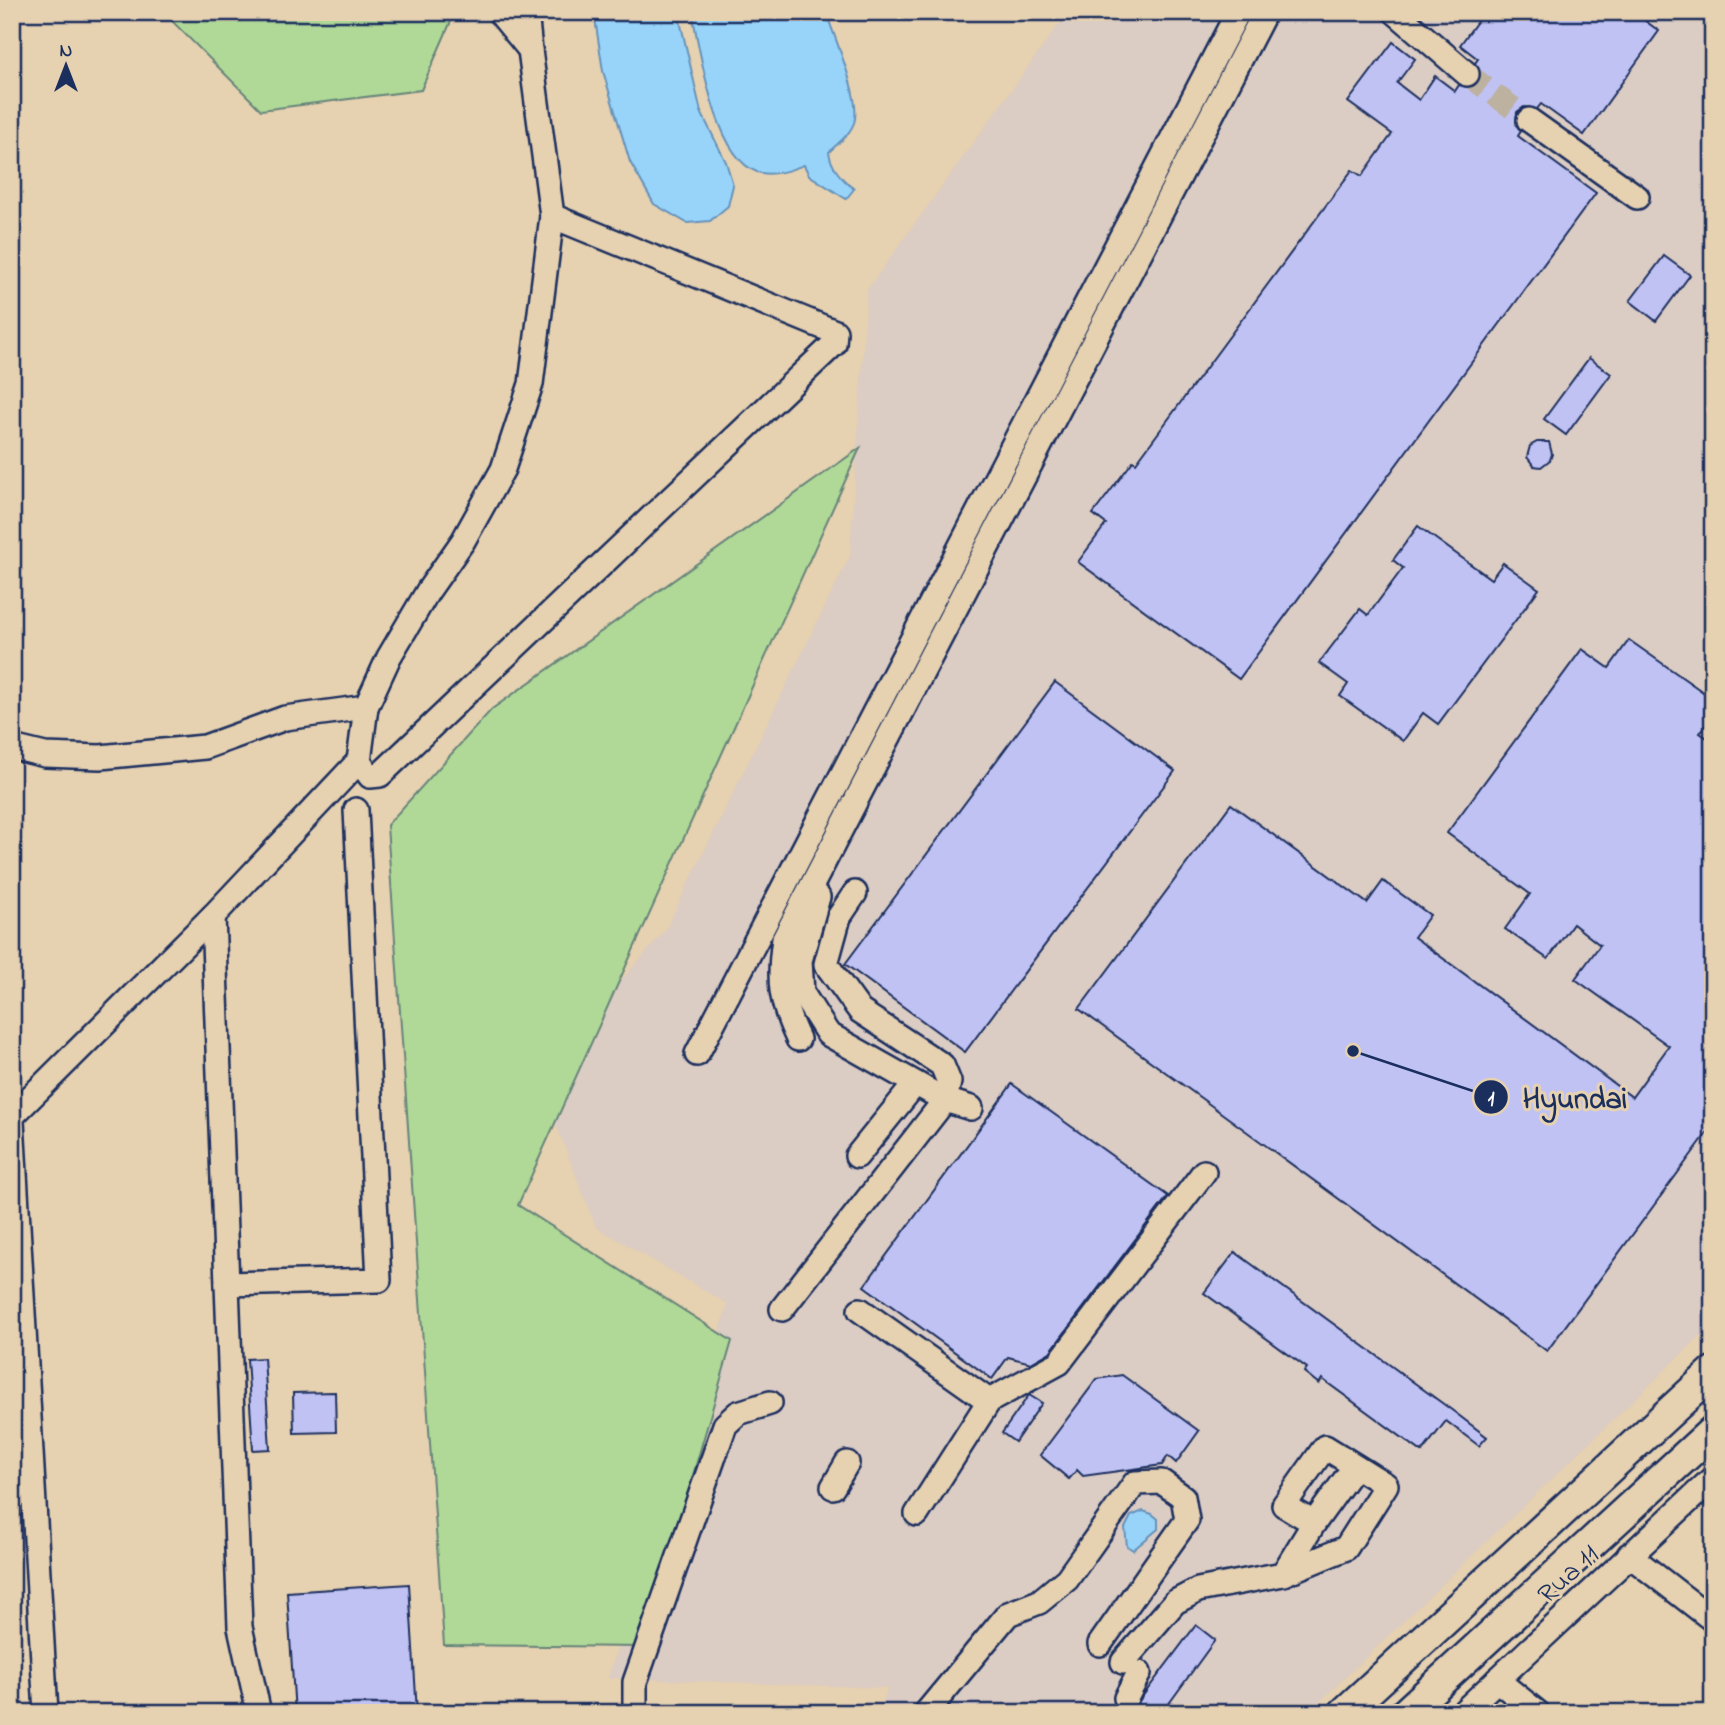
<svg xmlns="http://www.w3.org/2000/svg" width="1725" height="1725" viewBox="0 0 1725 1725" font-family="'Indie Flower',sans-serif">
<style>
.built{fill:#dbccc4}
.green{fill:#b0d997;stroke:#66847a;stroke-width:2}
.water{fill:#98d4f9;stroke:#6692bb;stroke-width:2}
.building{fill:#c0c2f4;stroke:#1b2f5e;stroke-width:2}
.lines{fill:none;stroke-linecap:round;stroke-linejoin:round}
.minor-tunnel{stroke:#bdb1a0;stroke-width:23;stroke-dasharray:23 11;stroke-linecap:butt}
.minor-casing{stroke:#1b2f5e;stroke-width:28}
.major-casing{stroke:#1b2f5e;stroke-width:35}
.minor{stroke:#e6d1b0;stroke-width:23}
.major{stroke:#e6d1b0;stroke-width:30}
.labels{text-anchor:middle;stroke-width:6;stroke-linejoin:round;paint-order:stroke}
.street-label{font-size:28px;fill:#1b2f5e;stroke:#e6d1b0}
.leader{fill:none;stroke:#1b2f5e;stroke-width:2.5}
.callout-dot{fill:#1b2f5e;stroke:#e6d1b0;stroke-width:2.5}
.mark-label{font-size:21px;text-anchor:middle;font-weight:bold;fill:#fff}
.callout-label{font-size:30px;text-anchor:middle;font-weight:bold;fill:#1b2f5e;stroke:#e6d1b0;stroke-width:6;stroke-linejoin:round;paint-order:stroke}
</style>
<rect width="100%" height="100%" fill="#e6d1b0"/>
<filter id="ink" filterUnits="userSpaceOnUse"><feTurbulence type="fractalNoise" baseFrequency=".0143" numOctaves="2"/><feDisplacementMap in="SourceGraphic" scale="14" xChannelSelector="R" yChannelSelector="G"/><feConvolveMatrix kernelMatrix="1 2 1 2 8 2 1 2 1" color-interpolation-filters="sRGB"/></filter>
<g filter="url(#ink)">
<path class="built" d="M1068,12H1713V1324L1308,1713H879L888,1688L608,1678L728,1304L596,1227L555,1122L591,1014L665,931L850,556L867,290Z"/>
<g class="green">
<path d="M168,12H455L421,90L261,110L173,22Z"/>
<path d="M860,448L518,1205L732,1341L643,1647L444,1645L387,825L492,709Z"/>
</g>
<g class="water">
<path d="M594,12H678L701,112L726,162L733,185L728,206L710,221L687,223L654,204L630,162L603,71Z"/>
<path d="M692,12H826C834,37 862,100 854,123C849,136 838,143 829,152C831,168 842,179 854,189L846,199L809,175L804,165C790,170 773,177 757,172C715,157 700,52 692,12Z"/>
<path d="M1143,1511L1152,1514L1158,1519V1529L1133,1550L1127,1546L1125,1528L1131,1516Z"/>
</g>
<g class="building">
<path d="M1484,12H1633L1659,31L1584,135L1541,104L1537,109L1524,107L1517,112L1516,125L1521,131L1518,136L1596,193L1239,679L1078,562L1106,524L1093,514L1133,461L1136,463L1352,170L1362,176L1392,134L1348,102L1393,42L1415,59L1397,83L1419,100L1435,76L1455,91L1459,85L1471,87L1481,77L1475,63L1478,59L1460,45Z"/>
<path d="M1664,256L1690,275L1656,321L1630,301Z"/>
<path d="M1589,358L1611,374L1566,435L1544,419Z"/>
<path d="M1537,442H1549L1552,454L1550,460L1541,467L1534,466L1527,457L1530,446Z"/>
<path d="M1418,526L1491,579L1503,563L1539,589L1438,724L1423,713L1403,741L1340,696L1348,684L1319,663L1360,609L1368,615L1403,568L1393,560Z"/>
<path d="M1629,640L1713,699V716L1700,733L1713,742V1125L1547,1351L1079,1009L1231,804L1367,903L1383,881L1430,915L1414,937L1632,1097L1669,1046L1575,979L1600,945L1573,924L1548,959L1505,929L1530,894L1447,833L1582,649L1609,668Z"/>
<path d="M1055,682L1175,771L965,1052L845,964Z"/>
<path d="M1012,1084L1168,1196L1050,1352L1031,1363L1008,1357L992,1379L864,1286Z"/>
<path d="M1235,1252L1453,1411L1487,1437L1479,1446L1446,1421L1422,1452L1322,1379L1319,1384L1304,1372L1307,1368L1204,1293Z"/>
<path d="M264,1358L270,1449L253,1450L247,1359Z"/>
<path d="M1122,1375L1199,1431L1176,1463L1168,1456L1162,1465L1083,1476L1077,1470L1069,1479L1040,1455L1097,1379Z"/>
<path d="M335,1392L336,1432L294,1433L293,1393Z"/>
<path d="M1029,1395L1042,1403L1015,1442L1002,1433Z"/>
<path d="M409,1584L417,1713H295L287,1592Z"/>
<path d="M1196,1625L1215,1640L1173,1698L1162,1713H1130Z"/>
</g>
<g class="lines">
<path class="minor-tunnel" d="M1467,74L1529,120"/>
<g class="minor-casing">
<g id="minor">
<path d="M499,12L530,50L526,12"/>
<path d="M1395,12L1467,74"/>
<path d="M530,50L552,216"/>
<path d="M1529,120L1637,197"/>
<path d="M552,216L835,332L834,344L380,775L370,776L359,761L366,707L389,657L428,591L463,541L503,469L531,384Z"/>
<path d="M12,747L45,755L100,757L205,747L285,718L366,707"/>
<path d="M818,897L800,961L802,993L828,1034L945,1100L971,1108"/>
<path d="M213,916L240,1627L259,1713"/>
<path d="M798,1039C780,1001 778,980 784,939L1265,12"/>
<path d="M697,1054L1238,12"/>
<path d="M12,1116L213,916L359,761"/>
<path d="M12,1121L46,1713"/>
<path d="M857,1156L915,1084"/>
<path d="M227,1284L379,1280L356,810"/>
<path d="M782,1309L945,1100L949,1082L942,1065L860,1011L826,964L839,917L855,893"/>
<path d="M860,1310L989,1401L1059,1363L1204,1172"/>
<path d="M833,1487L847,1463"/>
<path d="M917,1514L989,1401"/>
<path d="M1314,1523L1355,1466"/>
<path d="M1629,1555L1713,1620"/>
<path d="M1123,1662L1175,1602L1198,1590L1283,1574L1346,1548L1386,1485L1325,1447L1284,1505L1314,1523L1283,1574"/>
<path d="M1497,1680L1538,1713"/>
<path d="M1126,1698L1139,1673"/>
<path d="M635,1713V1682L725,1425L738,1413L770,1403"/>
<path d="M926,1713L1008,1614L1039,1602L1067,1579L1135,1483L1162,1482L1183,1497L1187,1520L1100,1644"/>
<path d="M1462,1713L1713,1478"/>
</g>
</g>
<g class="major-casing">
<g id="major">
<path d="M1344,1713L1713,1372"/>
<path d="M1406,1713L1713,1431"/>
</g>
</g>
<use href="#minor" class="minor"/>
<use href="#major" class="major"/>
</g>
</g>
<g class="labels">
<g class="street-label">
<text transform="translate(1567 1573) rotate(-43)" y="10">Rua 11</text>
</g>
</g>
<path class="leader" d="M1353 1051L1491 1097"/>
<g class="callout-dot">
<circle cx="1353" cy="1051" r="7"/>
<circle cx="1491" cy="1097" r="18"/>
</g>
<g class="mark-label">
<text x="1491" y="1105">1</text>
</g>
<g class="callout-label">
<text x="1575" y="1108">Hyundai</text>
</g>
<rect width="1725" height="1725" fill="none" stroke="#e6d1b0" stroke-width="42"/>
<rect x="21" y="21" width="1683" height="1683" fill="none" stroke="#1b2f5e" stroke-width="2.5" filter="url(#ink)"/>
<g transform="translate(66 66)" stroke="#e6d1b0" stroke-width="5" paint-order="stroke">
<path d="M0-5L12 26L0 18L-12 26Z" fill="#1b2f5e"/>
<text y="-10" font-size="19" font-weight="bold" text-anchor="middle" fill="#1b2f5e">N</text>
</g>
</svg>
